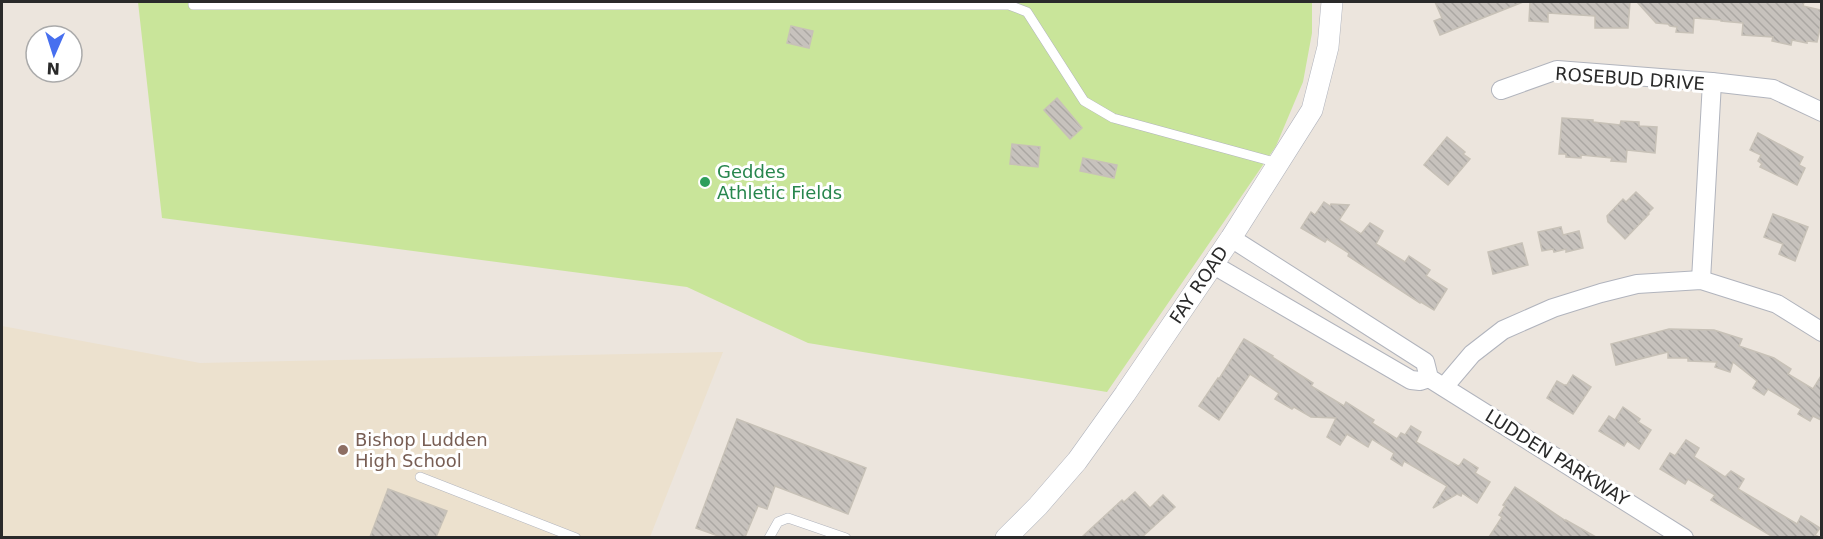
<svg xmlns="http://www.w3.org/2000/svg" width="1823" height="539" viewBox="0 0 1823 539" font-family="'DejaVu Sans',sans-serif">
<style>
.education{fill:#ece1ce}
.pitch{fill:#c9e59a}
.building{fill:url(#building-back-hatch);stroke:#c7c1b7;stroke-width:1.5}
.lines{fill:none;stroke-linecap:round;stroke-linejoin:round}
.service-casing{stroke:#b1b4bd;stroke-width:10}
.minor-casing{stroke:#b1b4bd;stroke-width:20}
.tertiary-casing{stroke:#b1b4bd;stroke-width:22}
.service{stroke:#fff;stroke-width:9}
.minor{stroke:#fff;stroke-width:18}
.tertiary{stroke:#fff;stroke-width:21}
.leisure-dot{fill:#2e9e5b;stroke:#fff;stroke-width:2}
.education-dot{fill:#8d6e63;stroke:#fff;stroke-width:2}
.labels{text-anchor:middle;stroke-width:6;stroke-linejoin:round;paint-order:stroke}
.street-label{font-size:18px;fill:#2a2a2a;stroke:#fff}
.leisure-label{font-size:18px;fill:#27864d;stroke:#fff;text-anchor:start}
.education-label{font-size:18px;fill:#785e54;stroke:#fff;text-anchor:start}
</style>
<defs>
<pattern id="building-back-hatch" width="6" height="6" patternUnits="userSpaceOnUse" patternTransform="scale(1.5)"><rect width="6" height="6" fill="#c7c2bd"/><path d="M-1 5l2 2M0 0l6 6M5-1l2 2" fill="none" stroke="#aba7a3"/></pattern>
</defs>
<rect width="100%" height="100%" fill="#ece5dd"/>
<path class="education" d="M2,326L200,363L723,352L650,537L2,538Z"/>
<path class="pitch" d="M138,2H1312V33L1303,82L1276,146L1107,392L808,343L687,287L162,218Z"/>
<g class="building">
<path d="M1435,2H1523L1440,35L1434,21L1442,18Z"/>
<path d="M1530,2H1630L1628,28H1595V16L1548,13V22L1529,21Z"/>
<path d="M1637,2H1804L1803,6L1821,10V24L1817,42L1807,41V43L1792,40L1791,45L1772,41L1773,37L1742,35L1743,23L1721,21V20L1694,18L1693,33L1676,32L1677,27L1670,26L1668,24L1656,23Z"/>
<path d="M791,26L813,31L809,48L787,43Z"/>
<path d="M1057,98L1082,128L1070,139L1044,110Z"/>
<path d="M1562,118L1593,120V122L1620,125L1621,121L1639,122V126L1657,127L1655,153L1627,150L1626,162L1611,161L1612,158L1581,155V158L1566,157V154H1559Z"/>
<path d="M1758,133L1803,157L1799,165L1805,168L1797,185L1760,167L1762,164L1758,161L1761,155L1750,150Z"/>
<path d="M1447,137L1465,152L1463,154L1470,159L1448,185L1424,165Z"/>
<path d="M1012,144L1040,147L1038,167L1010,164Z"/>
<path d="M1083,158L1117,165L1114,178L1080,171Z"/>
<path d="M1636,192L1653,208L1648,213L1649,214L1625,239L1608,222L1607,216L1623,199L1626,202Z"/>
<path d="M1324,202L1330,206L1331,204L1349,205L1339,220L1361,234L1370,223L1383,231L1376,244L1405,262L1409,256L1430,270L1426,276L1447,289L1434,310L1421,302L1420,303L1348,256L1349,253L1327,239L1325,242L1301,228L1311,212L1315,215Z"/>
<path d="M1773,214L1808,227L1795,261L1779,254L1783,244L1764,237Z"/>
<path d="M1561,227L1563,235L1579,231L1583,248L1566,252V249L1554,252L1553,249L1542,251L1538,232Z"/>
<path d="M1522,243L1528,265L1493,274L1488,252Z"/>
<path d="M1669,329L1714,330L1742,339L1739,346L1774,358L1791,369L1788,374L1813,389L1821,376V420L1813,416L1810,421L1798,414L1801,409L1768,389L1764,395L1753,388L1757,381L1733,362L1730,372L1715,367L1717,362L1688,361V358H1668V352L1616,365L1611,344Z"/>
<path d="M1244,339L1273,356L1272,357L1313,383L1311,386L1344,406L1346,402L1374,420L1372,423L1397,439L1401,433L1405,435L1411,426L1421,432L1416,442L1458,466L1460,465L1464,459L1478,468L1475,473L1490,482L1477,503L1462,493L1461,496L1457,494L1433,508L1447,486L1404,461L1402,466L1391,459L1394,453L1372,439L1368,447L1347,434L1340,445L1327,437L1336,418L1311,417L1294,407L1292,409L1275,399L1279,393L1250,374L1219,420L1199,406L1218,378L1219,379Z"/>
<path d="M1573,375L1591,387L1573,414L1547,398L1557,381L1564,385H1567Z"/>
<path d="M1623,407L1640,419L1638,422L1651,430L1639,449L1627,441L1624,446L1599,431L1609,416L1615,420Z"/>
<path d="M737,419L866,468L848,514L775,486L767,509L758,506L745,537H721L696,528Z"/>
<path d="M1686,440L1699,448L1694,457L1725,477L1731,471L1744,479L1738,489L1797,524L1801,516L1820,528L1815,535L1819,537H1773L1711,500L1715,495L1688,479L1685,484L1660,469L1670,453L1675,456Z"/>
<path d="M1515,487L1566,521V520L1596,537H1489L1502,517L1499,515L1505,506L1503,505Z"/>
<path d="M388,489L447,511L436,537H370Z"/>
<path d="M1135,492L1150,508L1163,495L1175,507L1142,537H1082L1122,500L1124,502Z"/>
</g>
<g class="lines">
<g class="service-casing">
<g id="service">
<path d="M193,2V5H1009L1027,12L1084,101L1113,118L1278,163"/>
<path d="M420,477L576,538"/>
<path d="M769,538L778,522L788,518L846,538"/>
</g>
</g>
<g class="minor-casing">
<g id="minor">
<path d="M1712,82L1773,89L1822,112"/>
<path d="M1501,90L1557,70L1712,82L1701,280"/>
<path d="M1231,238L1425,362L1429,378L1684,538"/>
<path d="M1212,264L1411,380L1420,381L1429,378"/>
<path d="M1444,387L1472,354L1503,330L1553,308L1601,293L1637,284L1701,280L1777,304L1822,332"/>
</g>
</g>
<g class="tertiary-casing">
<path id="tertiary" d="M1006,538L1038,506L1077,461L1125,394L1231,238L1312,110L1328,47L1332,2"/>
</g>
<use href="#service" class="service"/>
<use href="#minor" class="minor"/>
<use href="#tertiary" class="tertiary"/>
</g>
<circle class="leisure-dot" cx="705" cy="182" r="6"/>
<circle class="education-dot" cx="343" cy="450" r="6"/>
<g class="labels">
<g class="street-label">
<text transform="translate(1630 79) rotate(4)" y="6">ROSEBUD DRIVE</text>
<text transform="translate(1199 285) rotate(-56)" y="6">FAY ROAD</text>
<text transform="translate(1557 458) rotate(32)" y="6">LUDDEN PARKWAY</text>
</g>
<g class="leisure-label">
<text x="717" y="178">Geddes<tspan x="717" dy="21">Athletic Fields</tspan></text>
</g>
<g class="education-label">
<text x="355" y="446">Bishop Ludden<tspan x="355" dy="21">High School</tspan></text>
</g>
</g>
<rect width="1823" height="539" fill="none" stroke="#2a2a2a" stroke-width="6"/>
<g transform="translate(54 54) rotate(183)"><circle r="28" fill="#ffffff" stroke="#aaaaaa" stroke-width="1.5"/>
<path d="M0-4.5L10 22L0 15L-10 22Z" fill="#476fef"/>
<text y="-9" font-size="16" font-weight="bold" text-anchor="middle" fill="#2a2a2a">N</text>
</g>
</svg>
